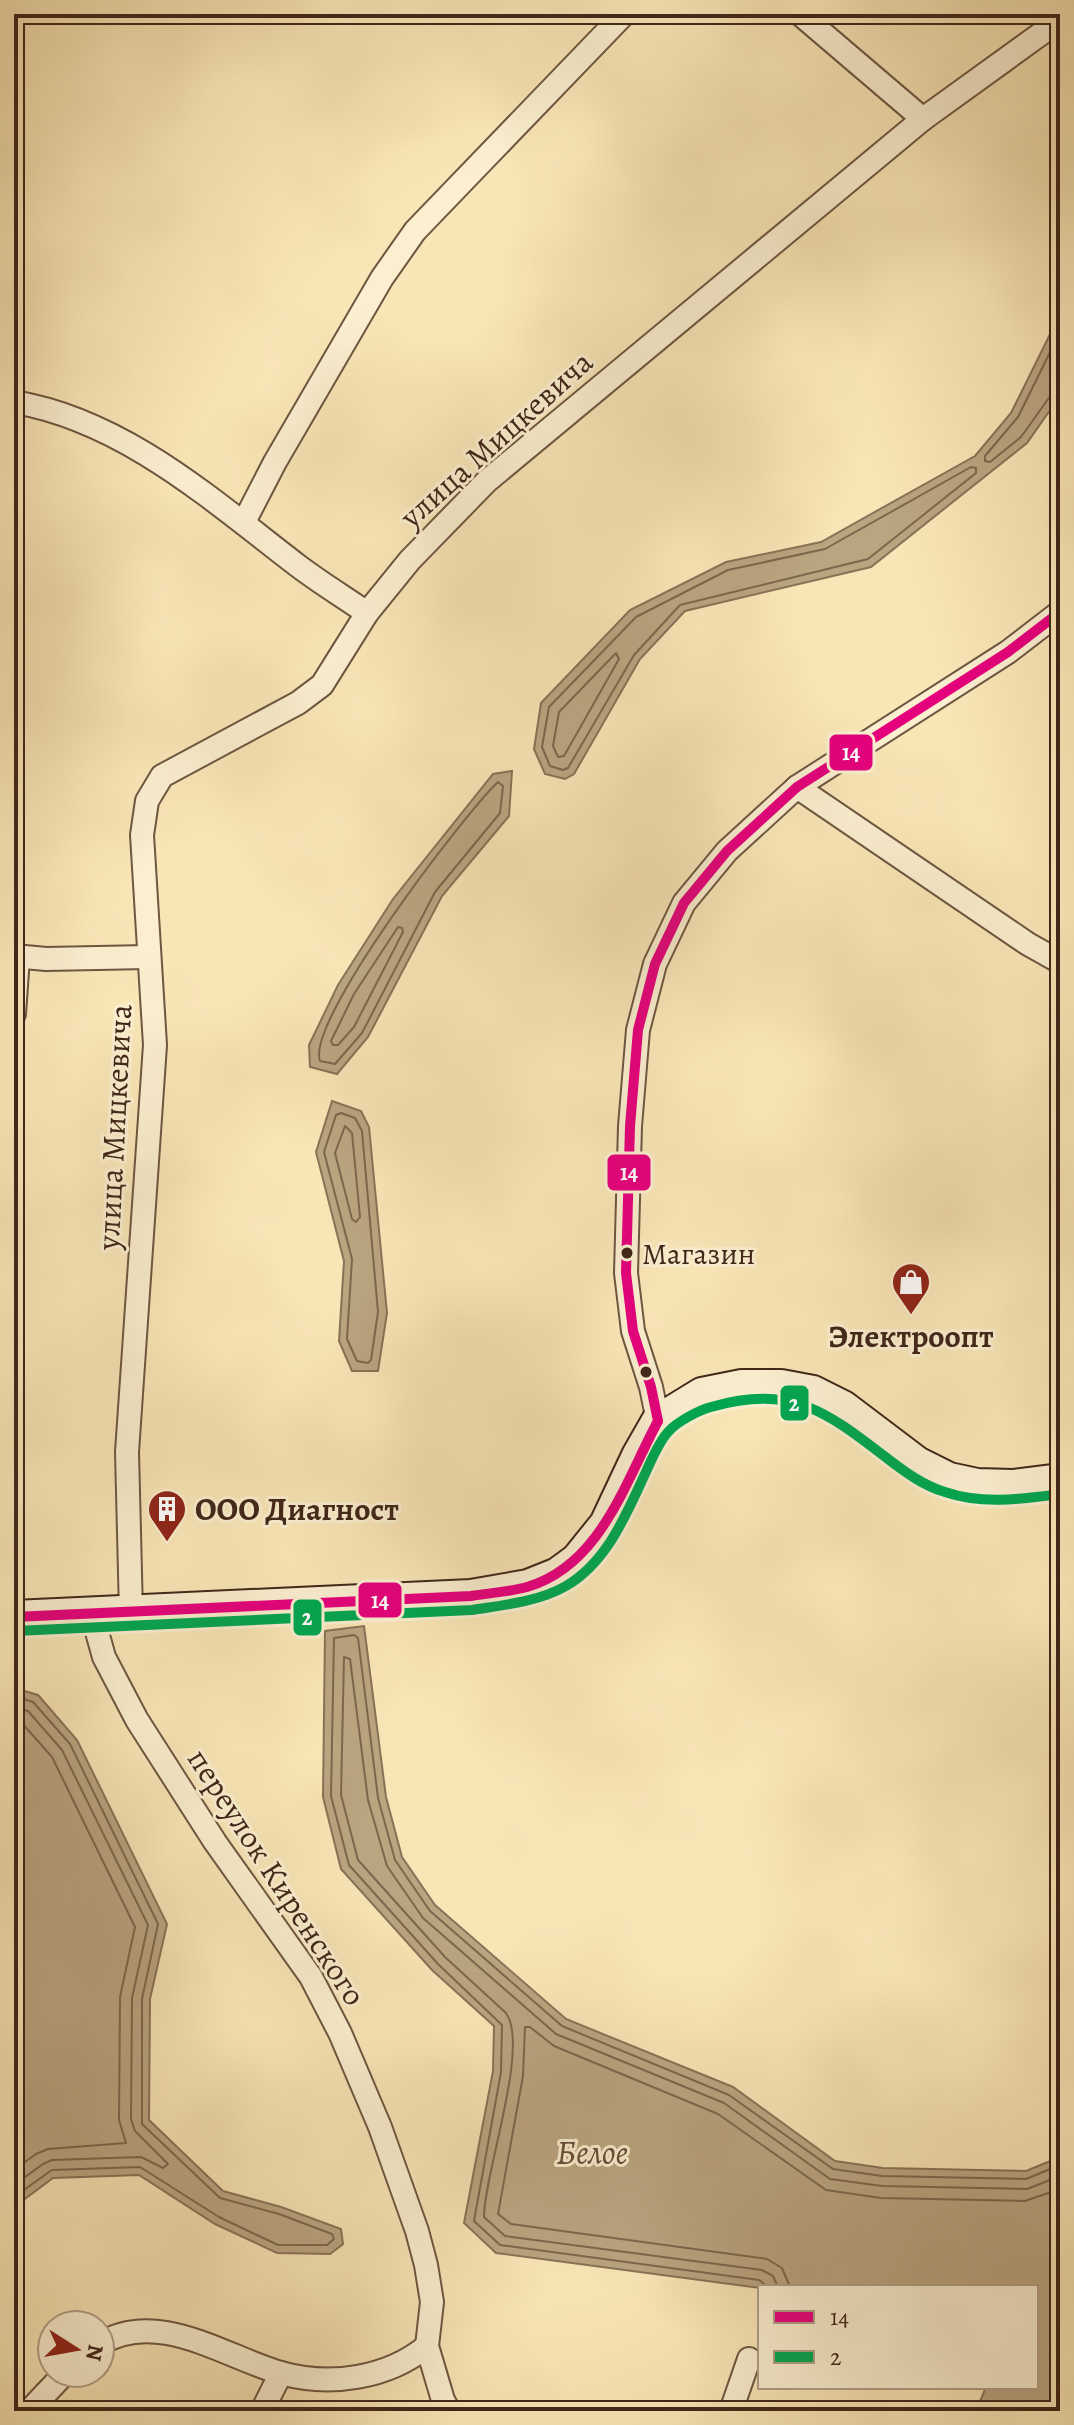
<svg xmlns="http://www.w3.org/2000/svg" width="1074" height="2425" viewBox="0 0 1074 2425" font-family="Alegreya,serif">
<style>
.water{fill:#baa581;stroke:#897257;stroke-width:2}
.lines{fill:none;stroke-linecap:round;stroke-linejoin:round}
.shore{stroke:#7d664d;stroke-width:2}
.street-casing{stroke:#6e5640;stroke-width:26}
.secondary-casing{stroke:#402619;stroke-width:36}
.street{stroke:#fbefd0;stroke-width:22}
.secondary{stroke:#fbefd0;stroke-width:32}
.bus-1-casing{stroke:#fbefd0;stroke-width:16}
.bus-2-casing{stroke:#fbefd0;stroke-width:16}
.bus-1{stroke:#e5007d;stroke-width:10}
.bus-2{stroke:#00a651;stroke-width:10}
.bus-dot{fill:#402619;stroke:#fbefd0;stroke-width:3}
.labels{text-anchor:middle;stroke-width:6;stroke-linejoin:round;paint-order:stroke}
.bus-label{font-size:30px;fill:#402619;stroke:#fbefd0;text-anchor:start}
.street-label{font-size:32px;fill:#402619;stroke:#fbefd0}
.poi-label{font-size:32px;font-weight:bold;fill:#402619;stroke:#fbefd0}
.water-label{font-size:34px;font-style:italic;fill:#654c38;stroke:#fbefd0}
.line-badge{stroke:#fbefd0;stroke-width:3}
.badge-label{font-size:22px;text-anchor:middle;font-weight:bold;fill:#fff}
</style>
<rect width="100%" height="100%" fill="#f9e6b7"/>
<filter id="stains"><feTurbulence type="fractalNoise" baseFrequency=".0025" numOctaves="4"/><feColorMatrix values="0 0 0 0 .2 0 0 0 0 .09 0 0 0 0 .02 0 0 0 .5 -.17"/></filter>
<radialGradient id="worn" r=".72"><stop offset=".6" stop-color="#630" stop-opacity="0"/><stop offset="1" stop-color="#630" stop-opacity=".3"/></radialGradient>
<g class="water">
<path d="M1060,314V396L1027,443L871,567L685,611L640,659L574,774L565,779L545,774L534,749L541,703L630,610L726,562L821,542L975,456L1011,413Z"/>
<path d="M512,771L509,816L442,896L368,1037L337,1074L310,1067L309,1045L338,985L393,899L493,774Z"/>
<path d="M332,1101L361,1111L369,1127L387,1313L378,1371H352L339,1341L344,1261L316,1152Z"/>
<path d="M364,1626L386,1797L402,1857L435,1905L566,2019L733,2087L835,2161L883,2168L1026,2171L1060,2157V2411H976L986,2387H1036V2287L760,2288L496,2253L464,2223L493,2071L494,2026L432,1970L341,1869L323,1797L325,1631Z"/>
<path d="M14,1688L38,1695L77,1740L167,1924L150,1999L149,2120L223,2191L281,2207L341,2229L343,2244L330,2254L277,2253L215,2224L139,2175L53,2178L14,2207Z"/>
</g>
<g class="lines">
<g class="shore">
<path d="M1060,332L1018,417L985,456V461L990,462L1021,437L1051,395L1060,392"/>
<path d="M971,467L976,468V473L868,559L680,605L634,655L568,768L563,770L550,766L542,747L549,707L636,617L728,570L825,549Z"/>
<path d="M616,653L619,659L564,756L558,757L553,746L559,712Z"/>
<path d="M498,782L503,786L500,813L435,892L362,1033L335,1064L320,1061C305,1022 464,814 498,782Z"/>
<path d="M398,927L402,928L403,932L354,1027L338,1045H333L331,1041L354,994Z"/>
<path d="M341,1113L355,1118L362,1131L378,1312L371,1360L368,1363L357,1361L347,1339L352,1259L324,1152L336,1115Z"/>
<path d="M345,1126L352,1133L360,1217L356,1222L352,1219L335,1153Z"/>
<path d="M14,1696L33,1702L70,1744L158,1924L142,1999V2124L220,2198L279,2214L332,2234L334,2239L327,2245H278L219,2217L140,2167L52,2170L14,2197"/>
<path d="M14,1707L28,1711L62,1750L148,1925L132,1998L131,2119L135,2131L168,2164L163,2168L141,2157L52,2160L43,2164L14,2185"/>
<path d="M14,1719L21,1722L52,1757L135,1927L120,1997L119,2120L126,2143L48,2149L36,2154L14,2170"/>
<path d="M768,2287L759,2280L500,2245L474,2221L501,2072L502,2025L438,1964L349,1865L331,1796L334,1638L354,1635L358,1638L378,1798L395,1860L430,1911L562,2026L729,2095L833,2169L882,2176L1026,2179L1060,2165"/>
<path d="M778,2287L773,2276L762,2270L505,2236L484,2217C484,2173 530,2047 506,2013L445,1957L358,1860L341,1795L344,1657L350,1659L368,1800L387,1866L423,1918L556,2034L724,2103L830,2179L882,2186L1027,2189L1060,2176"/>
<path d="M790,2287L782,2268L767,2259L511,2224L498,2214L523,2076L525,2027H530L554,2046L718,2114L826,2190L881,2198L1025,2201L1060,2189"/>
</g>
<g class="street-casing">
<g id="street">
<path d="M800,14L923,119"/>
<path d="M14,402C123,420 212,500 297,565C319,582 344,597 367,613"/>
<path d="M244,522L275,462L382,278L415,231L624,14"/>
<path d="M797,787L1028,944L1060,962"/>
<path d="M14,956L46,959L148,957"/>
<path d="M14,1014L18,957"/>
<path d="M658,1421L651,1387L633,1331L626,1273L630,1126L638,1030L655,964L684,903L727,851L797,787L1008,652L1060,612"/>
<path d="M131,1613L127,1452L155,1045L142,835L147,801L162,776L298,703L322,685L367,613L410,560L487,481L923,119L1060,20"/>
<path d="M92,1614L104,1657L137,1720L215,1842L311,1977L340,2033L380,2127L417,2231L426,2265L432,2302L427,2346L443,2400L449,2411"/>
<path d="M100,2344C157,2308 225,2357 281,2373C331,2387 388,2378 427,2346"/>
<path d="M29,2411L65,2373"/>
<path d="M262,2411L281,2373"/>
<path d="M731,2411L749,2359"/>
</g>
</g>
<g class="secondary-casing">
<path id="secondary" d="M14,1617L471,1596L528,1586L558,1574L577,1560L606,1524L638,1456L658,1421L702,1394L742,1386H781L813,1392L843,1407L917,1463L949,1479L977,1485L1013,1486L1060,1480"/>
</g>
<use href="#street" class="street"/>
<use href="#secondary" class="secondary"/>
<g class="bus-1-casing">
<g id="bus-1">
<path d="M658,1421L651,1387L633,1331L626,1273L630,1126L638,1030L655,964L684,903L727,851L797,787L1008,652L1060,612"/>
<path d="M14,1617L471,1596C489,1593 509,1592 527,1587C601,1565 625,1482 658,1421"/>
</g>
</g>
<g class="bus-2-casing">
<path id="bus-2" d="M15,1631L472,1610C503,1605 538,1602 566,1586C607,1562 626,1515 645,1474C651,1461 659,1441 669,1431C677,1422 699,1410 711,1407C792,1384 827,1412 888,1459C905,1472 924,1486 945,1492C983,1505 1022,1499 1060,1494"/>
</g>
<use href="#bus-1" class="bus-1"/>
<use href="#bus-2" class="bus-2"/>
</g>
<defs>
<g id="shop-pin" transform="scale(2)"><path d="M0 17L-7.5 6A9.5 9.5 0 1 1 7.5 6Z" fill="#8f2418" stroke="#fbefd0"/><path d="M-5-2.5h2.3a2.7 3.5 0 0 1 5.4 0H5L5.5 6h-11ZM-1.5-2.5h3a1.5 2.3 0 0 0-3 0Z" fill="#fff"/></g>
<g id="building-pin" transform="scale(2)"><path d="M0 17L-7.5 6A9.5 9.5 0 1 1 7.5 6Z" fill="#8f2418" stroke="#fbefd0"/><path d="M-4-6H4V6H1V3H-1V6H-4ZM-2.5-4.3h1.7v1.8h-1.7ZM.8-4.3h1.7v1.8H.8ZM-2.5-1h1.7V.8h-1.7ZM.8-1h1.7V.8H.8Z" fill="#fff"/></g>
</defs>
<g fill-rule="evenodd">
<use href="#shop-pin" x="911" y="1282"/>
<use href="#building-pin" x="167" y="1509"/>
</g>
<g class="bus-dot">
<circle cx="627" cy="1253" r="7"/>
<circle cx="646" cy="1372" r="7"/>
</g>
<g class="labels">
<g class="bus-label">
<text x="642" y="1264">Магазин</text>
</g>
<g class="street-label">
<text transform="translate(496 439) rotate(-42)" y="11">улица Мицкевича</text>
<text transform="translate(114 1127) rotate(-87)" y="11">улица Мицкевича</text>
<text transform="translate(277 1877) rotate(57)" y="11">переулок Киренского</text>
</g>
<g class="poi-label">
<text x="911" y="1347">Электроопт</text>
<text x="195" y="1520" text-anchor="start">ООО Диагност</text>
</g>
<g class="water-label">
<text x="592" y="2164">Белое</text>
</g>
</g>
<g class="line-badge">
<rect x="828" y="733" width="46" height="39" rx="8" fill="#e5007d"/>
<rect x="606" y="1153" width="46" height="39" rx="8" fill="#e5007d"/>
<rect x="779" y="1384" width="31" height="38" rx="8" fill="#00a651"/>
<rect x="357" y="1581" width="46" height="38" rx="8" fill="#e5007d"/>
<rect x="292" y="1598" width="31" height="39" rx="8" fill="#00a651"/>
</g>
<g class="badge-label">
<text x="851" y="760">14</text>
<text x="629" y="1180">14</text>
<text x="794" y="1411">2</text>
<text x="380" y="1608">14</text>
<text x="307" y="1625">2</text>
</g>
<rect width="1074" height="2425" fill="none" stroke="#f9e6b7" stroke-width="48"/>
<rect x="16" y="16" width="1042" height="2393" fill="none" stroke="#402619" stroke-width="4"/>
<rect x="24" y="24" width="1026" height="2377" fill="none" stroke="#402619" stroke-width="2"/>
<rect x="758" y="2285" width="280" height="104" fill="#fbefd0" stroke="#b09f87" stroke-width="2"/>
<rect x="774" y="2311" width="40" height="12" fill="#e5007d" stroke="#b09f87" stroke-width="2"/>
<text x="830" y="2325" font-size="24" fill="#402619">14</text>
<rect x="774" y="2351" width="40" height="12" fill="#00a651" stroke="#b09f87" stroke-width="2"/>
<text x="830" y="2365" font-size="24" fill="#402619">2</text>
<g transform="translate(76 2349) rotate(101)"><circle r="38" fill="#fbefd0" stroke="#b09f87" stroke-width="2"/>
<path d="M0-6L14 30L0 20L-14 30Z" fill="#8f2418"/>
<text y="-12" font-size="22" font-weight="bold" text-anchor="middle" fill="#402619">N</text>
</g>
<rect width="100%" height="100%" filter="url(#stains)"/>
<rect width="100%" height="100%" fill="url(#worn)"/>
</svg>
